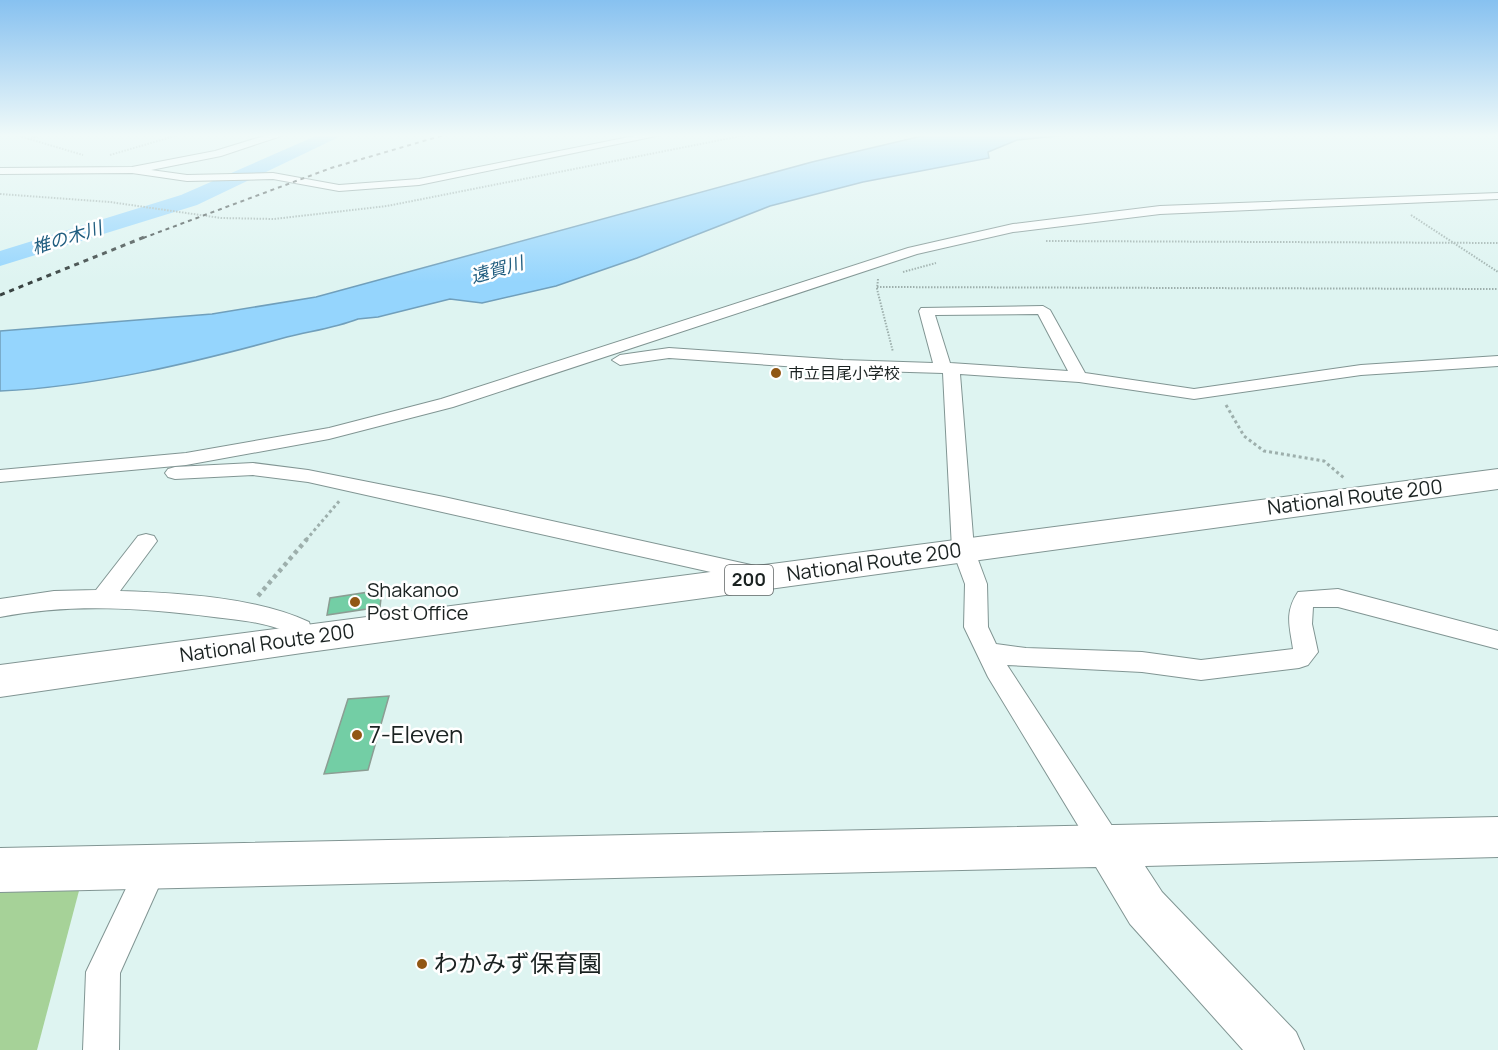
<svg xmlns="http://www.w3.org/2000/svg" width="1498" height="1050" viewBox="0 0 1498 1050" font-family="Manrope,'Noto Sans JP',sans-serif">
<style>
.green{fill:#a6d298}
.water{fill:#95d5fd;stroke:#709fbb;stroke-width:1.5}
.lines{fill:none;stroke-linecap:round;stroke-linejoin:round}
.river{fill:#95d5fd;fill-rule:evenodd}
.building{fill:#73cea5;stroke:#8b9d93;stroke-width:1.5}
.street-casing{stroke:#819593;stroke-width:2}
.secondary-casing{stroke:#819593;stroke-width:2}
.highway-casing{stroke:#819593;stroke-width:2}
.path-far2{stroke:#9dafac;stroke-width:2;stroke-dasharray:1.5 1.5;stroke-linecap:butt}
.path-far1{stroke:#9dafac;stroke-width:3;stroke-dasharray:3 3;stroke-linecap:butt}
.path{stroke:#9dafac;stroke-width:4.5;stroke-dasharray:4 4;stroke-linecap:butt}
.street{fill:#fff;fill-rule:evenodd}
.secondary{fill:#fff;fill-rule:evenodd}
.highway{fill:#fff;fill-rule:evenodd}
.rail-far1{stroke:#394342;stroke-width:2;stroke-dasharray:4 4;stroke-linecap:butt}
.rail{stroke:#394342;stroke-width:3;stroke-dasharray:5 5;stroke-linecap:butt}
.poi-dot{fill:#915714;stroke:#fff;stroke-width:2}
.labels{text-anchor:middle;stroke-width:5;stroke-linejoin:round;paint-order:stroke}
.far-poi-label{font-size:16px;fill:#1a2221;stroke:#fff;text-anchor:start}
.far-water-label{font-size:18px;font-style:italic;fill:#215e80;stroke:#fff}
.shield{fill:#fff;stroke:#5f6464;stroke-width:1.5}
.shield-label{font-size:18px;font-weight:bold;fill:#1a2221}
.street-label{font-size:20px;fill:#1a2221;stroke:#fff}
.poi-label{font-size:20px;fill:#1a2221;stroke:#fff;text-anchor:start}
.near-poi-label{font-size:24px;fill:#1a2221;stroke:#fff;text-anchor:start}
</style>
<rect width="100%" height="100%" fill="#def4f1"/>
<path class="green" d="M80,887L37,1050H0V888Z"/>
<path class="water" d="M926,135H1067L1017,140L988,152L989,158L863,182L770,206L637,258L556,286L482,303L450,299L378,317L358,319C335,328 311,331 287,337C196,362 94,387 0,391V331L212,314L316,297L812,162Z"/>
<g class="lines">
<path class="river" d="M318,135H343L197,205L0,266V251L181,195Z"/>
</g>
<g class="building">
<path d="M382,590L380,607L327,615L330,598Z"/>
<path d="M389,696L368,770L324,774L348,699Z"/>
</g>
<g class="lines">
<g class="street-casing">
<g id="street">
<path d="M267,135H284L221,156L151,170L187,175L273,173L339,185L419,179L639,135H661L419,185L339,191L273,179L187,181L132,173L0,174V168L132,167L215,151Z"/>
<path d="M1498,193V199L1160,214L1013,232L917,254L453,407L329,439L186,465L0,482V470L186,453L329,428L441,399L908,248L1013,224L1160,206Z"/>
<path d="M1043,306L1050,310L1085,373L1194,389L1361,365L1498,356V366L1361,375L1194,399L1079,382L960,374L974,549L987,584L988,627L996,644L1026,648L1142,652L1201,660L1293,649C1290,627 1284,613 1298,592L1338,589L1498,631V649L1338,607H1313L1312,624L1318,652L1308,665L1299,668L1201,680L1142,672L1007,665L1118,835L1122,845L1118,855L1107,860L1096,855L988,677L964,627L965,584L952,549L943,373L843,370L669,358L620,365L612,360L620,355L669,348L843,360L933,363L919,311L921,308ZM1038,314L1068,371L950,363L935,315Z"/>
<path d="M253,463L308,470L444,497L760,567L768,569L771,575L768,581L760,583L308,482L253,475L175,479L168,477L165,473L168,469L175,467Z"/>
<path d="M146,534L154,536L157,541L120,591C179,593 256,597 309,622L314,638L311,645L302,647L293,645L289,633C266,622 239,620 214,617C142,608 72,603 0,617V599L54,591L96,590L138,536Z"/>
<path d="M153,851L164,855L168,866L120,973L119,1050H83L86,972L142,855Z"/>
</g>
</g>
<g class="secondary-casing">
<path id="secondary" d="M1498,817V857L1145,866L1162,892L1296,1032L1304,1050H1243L1130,924L1096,867L0,892V848Z"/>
</g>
<g class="highway-casing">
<path id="highway" d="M1498,469V489L302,653L0,697V665Z"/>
</g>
<g class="path-far2">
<path d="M16,135L83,155"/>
<path d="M28,139L42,135"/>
<path d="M110,155L178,135"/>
<path d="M0,194L110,202L221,218L274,219L387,206L746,135"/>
<path d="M1411,215L1498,272"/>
<path d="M1046,241L1498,243"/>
<path d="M903,272L936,263"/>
<path d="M878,279L877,289L893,352"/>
<path d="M877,287L1498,289"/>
</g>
<g class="path-far1">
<path d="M1226,405L1244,436L1264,451L1324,461L1344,478"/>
<path d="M306,540L341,499"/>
</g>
<path class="path" d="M258,596L307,539"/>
<use href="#street" class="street"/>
<use href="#secondary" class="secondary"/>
<use href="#highway" class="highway"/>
<path class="rail-far1" d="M143,238L331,168L444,135"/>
<path class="rail" d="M0,295L147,236"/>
</g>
<linearGradient id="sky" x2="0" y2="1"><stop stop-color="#87c1f0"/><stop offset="0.48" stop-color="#f0faf9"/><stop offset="1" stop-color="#f0faf9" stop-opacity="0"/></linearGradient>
<rect width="1498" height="282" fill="url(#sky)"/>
<g class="poi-dot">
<circle cx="776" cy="373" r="6"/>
<circle cx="355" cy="602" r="6"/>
<circle cx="357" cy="735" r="6"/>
<circle cx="422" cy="964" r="6"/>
</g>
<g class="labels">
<g class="far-poi-label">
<text x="788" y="379">市立目尾小学校</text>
</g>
<g class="far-water-label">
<text transform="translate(67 238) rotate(-17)" y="6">椎の木川</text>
<text transform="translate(497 270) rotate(-16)" y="6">遠賀川</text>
</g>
<rect class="shield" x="725" y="565" width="48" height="30" rx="4.5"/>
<g class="shield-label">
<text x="749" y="586">200</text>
</g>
<g class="street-label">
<text transform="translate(1355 497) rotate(-7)" y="7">National Route 200</text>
<text transform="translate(874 562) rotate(-8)" y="7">National Route 200</text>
<text transform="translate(267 643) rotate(-8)" y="7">National Route 200</text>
</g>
<g class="poi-label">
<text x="367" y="597">Shakanoo<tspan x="367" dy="23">Post Office</tspan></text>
</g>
<g class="near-poi-label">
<text x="369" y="743">7-Eleven</text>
<text x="434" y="972">わかみず保育園</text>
</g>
</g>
</svg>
